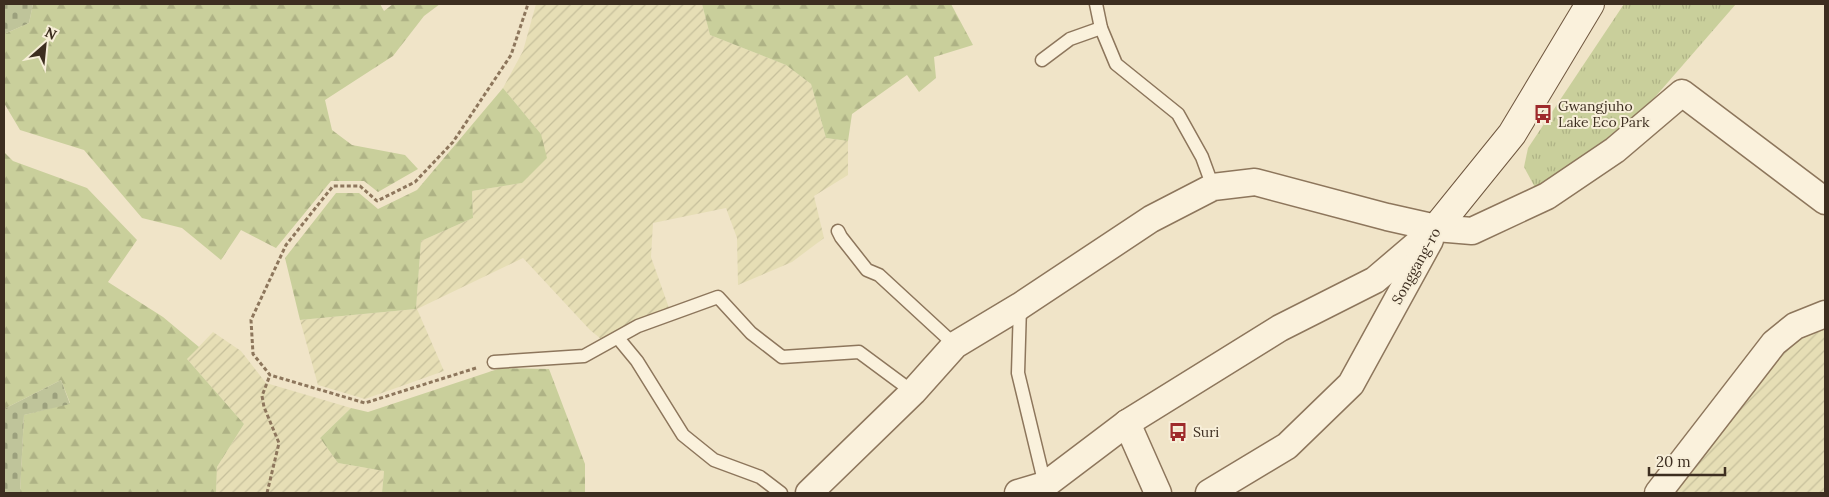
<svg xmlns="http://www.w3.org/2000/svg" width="1829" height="497" viewBox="0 0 1829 497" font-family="Lora,serif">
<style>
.farmland{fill:url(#farmland-furrows)}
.forest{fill:url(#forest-firs)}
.cemetery{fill:url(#cemetery-stones)}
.park{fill:url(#park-tufts)}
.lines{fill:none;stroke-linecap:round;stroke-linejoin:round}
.lane-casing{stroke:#8d765c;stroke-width:15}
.street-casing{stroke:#8d765c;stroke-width:29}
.secondary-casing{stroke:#6f573f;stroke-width:30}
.path{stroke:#8d765c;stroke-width:3;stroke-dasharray:4 2.5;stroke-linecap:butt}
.lane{stroke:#faf1dc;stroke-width:12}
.street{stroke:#faf1dc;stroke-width:26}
.secondary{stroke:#faf1dc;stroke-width:28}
.labels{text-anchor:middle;stroke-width:4;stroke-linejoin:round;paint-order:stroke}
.poi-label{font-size:14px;fill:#3d2e20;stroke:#f7eed8;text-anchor:start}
.street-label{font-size:14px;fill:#3d2e20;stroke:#f7eed8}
</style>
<defs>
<pattern id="farmland-furrows" width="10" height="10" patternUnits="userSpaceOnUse" patternTransform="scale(1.25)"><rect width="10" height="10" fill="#e6deb5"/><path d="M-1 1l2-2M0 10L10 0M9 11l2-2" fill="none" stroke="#c6bf9b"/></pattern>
<pattern id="forest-firs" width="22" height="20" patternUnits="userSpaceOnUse" patternTransform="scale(1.25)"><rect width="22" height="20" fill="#c9cf9b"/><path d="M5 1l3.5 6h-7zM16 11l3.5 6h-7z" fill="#aeb285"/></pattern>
<pattern id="cemetery-stones" width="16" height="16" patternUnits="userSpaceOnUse" patternTransform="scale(1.25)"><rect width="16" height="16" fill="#bfc49a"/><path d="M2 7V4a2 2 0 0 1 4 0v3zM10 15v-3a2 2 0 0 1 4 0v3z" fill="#9ca07d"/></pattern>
<pattern id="park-tufts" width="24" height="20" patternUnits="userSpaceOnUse" patternTransform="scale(1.25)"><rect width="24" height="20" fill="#c9cf9b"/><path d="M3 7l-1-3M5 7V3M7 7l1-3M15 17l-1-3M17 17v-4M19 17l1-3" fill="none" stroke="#aeb285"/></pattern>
</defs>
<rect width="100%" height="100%" fill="#f0e4c8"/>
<g class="farmland">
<path d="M536,4H702L710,35L786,65L811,84L826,138L848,141V175L814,196L824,238L792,262L738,285L737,238L726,208L653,223L651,257L669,308L601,339L590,330L523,258L417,309L444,371L365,399L318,385L300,320L416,309L421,241L473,218L472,191L522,183L541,134L503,88L523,51Z"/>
<path d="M1825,321V493H1673L1784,344Z"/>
<path d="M213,332L241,351L266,383L351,408L320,438L338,463L384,471L382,493H216L217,467L244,424L187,359Z"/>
</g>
<g class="forest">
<path d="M33,4H380L384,11L393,4H440L424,16L393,56L325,100L332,130L352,145L405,155L418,169L378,192L364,181H331L276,248L241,230L221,260L182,228L142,218L84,150L20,130L4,103V34L29,23Z"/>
<path d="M702,4H951L973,45L934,57L936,78L919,92L907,75L852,114L848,141L826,138L811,84L786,65L710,35Z"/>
<path d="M503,88L541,134L547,158L522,183L472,191L473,218L421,241L416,309L300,320L285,258L336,193H359L378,209L417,190Z"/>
<path d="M4,152L13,161L87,188L137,240L108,282L163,317L199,347L187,359L244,424L217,467L216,493H20L24,415L70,403L61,380L4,409Z"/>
<path d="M501,368L549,369L585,464V493H382L384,471L338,463L320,438L351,408L368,412Z"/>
</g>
<g class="cemetery">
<path d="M4,4H33L29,23L4,34Z"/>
<path d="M61,380L70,404L24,415L20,493H4V409Z"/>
</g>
<path class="park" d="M1624,4H1736L1642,112L1538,193L1524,167L1528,148Z"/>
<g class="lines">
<g class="lane-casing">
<g id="lane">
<path d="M1096,4L1101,28L1116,64L1178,114L1202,157L1213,187"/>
<path d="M1042,60L1070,39L1101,28"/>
<path d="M838,231L841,237L867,270L879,275L955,345"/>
<path d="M1020,306L1018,373L1045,485"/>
<path d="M618,338L637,361L683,435L714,460L760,477L781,493"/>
<path d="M494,362L584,356L638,326L718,297L751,333L782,357L859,352L913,392"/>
</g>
</g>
<g class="street-casing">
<g id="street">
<path d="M1127,423L1158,493"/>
<path d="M809,493L913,392L955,345L1020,306L1151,219L1213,187L1255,182L1387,217L1436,228L1472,231L1547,196L1615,150L1682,93L1825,201"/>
<path d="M1018,493L1045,485L1127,423L1280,328L1375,280L1436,228"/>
<path d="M1209,493L1287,446L1351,384L1430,240"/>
<path d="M1658,493L1774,343L1795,326L1825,314"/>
</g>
</g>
<g class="secondary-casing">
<path id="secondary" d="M1436,228L1512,134L1590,4"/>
</g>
<g class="path">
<path d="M476,368L365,403L270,375L253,354L251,320L286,245L333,186H360L377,201L415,182L453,142L511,55L528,4"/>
<path d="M267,493L279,443L264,407L262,396L270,375"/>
</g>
<use href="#lane" class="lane"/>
<use href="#street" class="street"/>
<use href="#secondary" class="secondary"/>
</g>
<defs>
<g id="bus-bare" transform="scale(1.5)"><path d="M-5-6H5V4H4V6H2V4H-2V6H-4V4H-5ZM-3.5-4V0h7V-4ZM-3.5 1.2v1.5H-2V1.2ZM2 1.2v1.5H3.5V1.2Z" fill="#9e2a2b" stroke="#f7eed8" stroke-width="2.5" paint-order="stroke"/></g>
</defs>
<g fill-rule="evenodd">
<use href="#bus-bare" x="1543" y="114"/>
<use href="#bus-bare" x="1178" y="432"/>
</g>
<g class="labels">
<g class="poi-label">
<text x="1558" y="111">Gwangjuho<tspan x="1558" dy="16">Lake Eco Park</tspan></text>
<text x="1193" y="437">Suri</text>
</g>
<g class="street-label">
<text transform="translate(1416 266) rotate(-61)" y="5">Songgang-ro</text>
</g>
</g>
<rect width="1829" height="497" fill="none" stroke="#3d2e20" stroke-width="10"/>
<g transform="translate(45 45) rotate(27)" stroke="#f7eed8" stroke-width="4" paint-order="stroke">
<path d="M0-4L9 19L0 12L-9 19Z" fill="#3d2e20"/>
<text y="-8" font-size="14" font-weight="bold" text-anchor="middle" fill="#3d2e20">N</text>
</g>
<path d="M1649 467v8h76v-8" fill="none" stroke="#3d2e20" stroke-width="2.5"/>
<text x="1656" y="467" font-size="15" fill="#3d2e20" stroke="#f7eed8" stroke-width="4" paint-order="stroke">20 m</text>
</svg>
